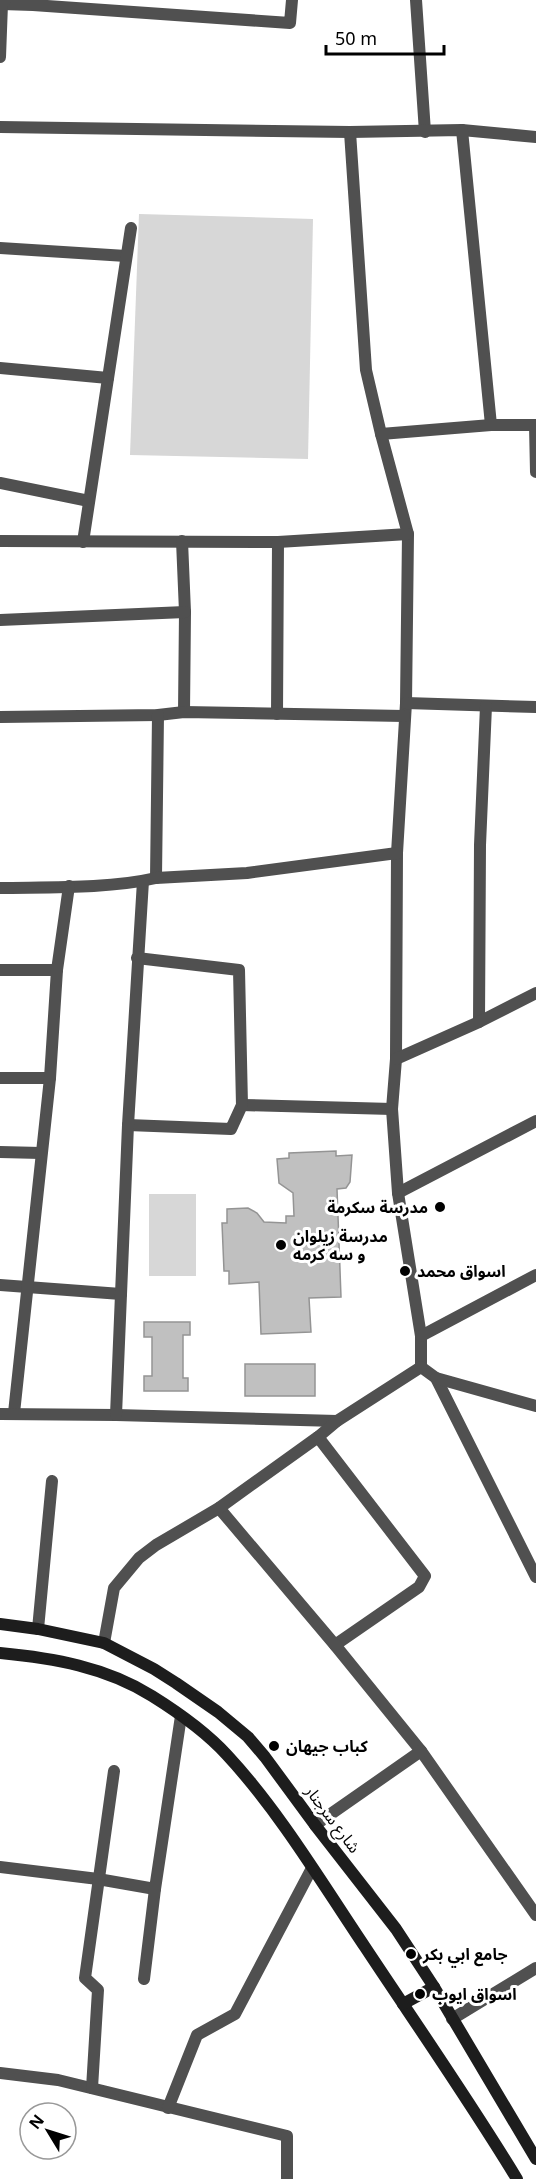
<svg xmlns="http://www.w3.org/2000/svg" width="536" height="2179" viewBox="0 0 536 2179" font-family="'Noto Sans','Noto Sans Arabic',sans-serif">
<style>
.green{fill:#d7d7d7}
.building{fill:#c0c0c0;stroke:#949494;stroke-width:1.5}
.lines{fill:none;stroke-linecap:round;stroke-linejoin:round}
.street{stroke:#505050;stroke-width:12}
.secondary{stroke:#1d1d1d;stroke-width:12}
.poi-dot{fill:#000;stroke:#fff;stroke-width:2}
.labels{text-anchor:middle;stroke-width:6;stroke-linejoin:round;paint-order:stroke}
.poi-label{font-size:16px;font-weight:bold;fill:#000;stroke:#fff;text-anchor:start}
.street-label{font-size:16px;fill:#000;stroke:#fff}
</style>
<rect width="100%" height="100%" fill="#fff"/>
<g class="green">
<path d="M139,214L313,219L308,459L130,455Z"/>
<rect x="149" y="1194" width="47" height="82"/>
</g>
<g class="building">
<path d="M336,1151V1156L352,1155L350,1182L346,1188L337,1189L341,1297L309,1298L311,1332L261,1334L259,1282L229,1284V1271H224L222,1223H227V1209L248,1208L257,1213L264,1222L286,1223V1216H294L293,1193L279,1183L277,1159L289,1158V1153Z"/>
<path d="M144,1322H190V1335H183V1378H188V1391H144V1376H152V1337H144Z"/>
<rect x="245" y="1364" width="70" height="32"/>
</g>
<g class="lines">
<g class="street">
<path d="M416,0L425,132"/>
<path d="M2,4L33,5L290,23L292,0"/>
<path d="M0,57L2,4L5,0"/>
<path d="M0,127L350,132L462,130L536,137"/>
<path d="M462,130L491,425"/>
<path d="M350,132L366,370L381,434L408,534L406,703L397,853L396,1059L392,1109L398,1193L421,1336V1367"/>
<path d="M0,248L126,256"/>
<path d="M0,368L108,378"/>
<path d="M535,425L536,472"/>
<path d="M381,434L491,425H536"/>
<path d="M0,483L89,501"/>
<path d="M0,541L278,542L408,534"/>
<path d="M182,541L185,612L184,712"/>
<path d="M83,542L131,228"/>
<path d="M0,620L185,612"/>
<path d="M406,703L536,707"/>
<path d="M277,714L278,542"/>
<path d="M0,717L158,715L184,712L404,716"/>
<path d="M156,878L158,715"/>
<path d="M0,888C49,887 108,889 156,878L247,873L397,853"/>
<path d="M0,970H57"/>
<path d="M479,1022L480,845L486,706"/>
<path d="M396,1059L479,1022L536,993"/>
<path d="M0,1078H50"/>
<path d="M242,1105L392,1109"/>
<path d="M128,1125L231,1129L242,1105L239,970L137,958"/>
<path d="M0,1152L41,1153"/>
<path d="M398,1193L536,1121"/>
<path d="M0,1285L121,1294"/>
<path d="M421,1336L536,1275"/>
<path d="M421,1367L436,1378L536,1577"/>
<path d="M436,1378L536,1406"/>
<path d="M14,1413L50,1078L57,970L69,886"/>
<path d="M0,1414L116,1415L337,1421"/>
<path d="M116,1415L128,1125L143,881"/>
<path d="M318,1437L425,1576L419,1587L335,1645"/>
<path d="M219,1508L335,1645L421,1751L536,1915"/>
<path d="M38,1629L52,1481"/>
<path d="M104,1643L114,1588L139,1558L156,1545L219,1508L318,1437L337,1421L421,1367"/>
<path d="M315,1825L421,1751"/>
<path d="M0,1867L98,1879L155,1889"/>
<path d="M144,1979L155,1889L181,1716"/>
<path d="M452,2019L536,1968"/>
<path d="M0,2073L58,2080L287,2136V2179"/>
<path d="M92,2088L98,1990L85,1978L114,1771"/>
<path d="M168,2108L197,2035L235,2014L312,1868"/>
</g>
<g class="secondary">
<path d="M0,1624L38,1629L104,1643L154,1669L176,1683L218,1712L248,1737L265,1757L315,1825L396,1929L434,1987L536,2159"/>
<path d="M0,1653C53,1658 106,1667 152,1696C176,1711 207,1733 227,1755C279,1811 322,1883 365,1947C416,2024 469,2100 517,2179"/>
<path d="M403,2004L434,1987"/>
</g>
</g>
<g class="poi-dot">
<circle cx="440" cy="1207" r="6"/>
<circle cx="281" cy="1245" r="6"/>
<circle cx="405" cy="1271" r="6"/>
<circle cx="274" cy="1746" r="6"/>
<circle cx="411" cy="1954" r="6"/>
<circle cx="420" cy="1994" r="6"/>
</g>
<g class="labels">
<g class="poi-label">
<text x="428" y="1213" text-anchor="end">مدرسة سكرمة</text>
<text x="293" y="1242">مدرسة زيلوان<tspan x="293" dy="18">و سه كرمه</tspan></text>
<text x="417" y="1277">اسواق محمد</text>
<text x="286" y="1752">كباب جيهان</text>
<text x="423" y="1960">جامع ابي بكر</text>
<text x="432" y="2000">اسواق ايوب</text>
</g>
<g class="street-label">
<text transform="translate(333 1819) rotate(53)" y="6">شارع سرجنار</text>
</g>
</g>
<g transform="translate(48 2131) rotate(308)"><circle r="28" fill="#ffffff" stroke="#999999" stroke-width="1.5"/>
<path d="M0-4.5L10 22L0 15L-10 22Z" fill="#000000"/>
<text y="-9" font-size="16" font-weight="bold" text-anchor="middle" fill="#000000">N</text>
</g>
<path d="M326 45v9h118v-9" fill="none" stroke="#000000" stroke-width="3"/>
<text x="335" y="45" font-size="18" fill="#000000" stroke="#ffffff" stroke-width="4.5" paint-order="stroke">50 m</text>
</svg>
